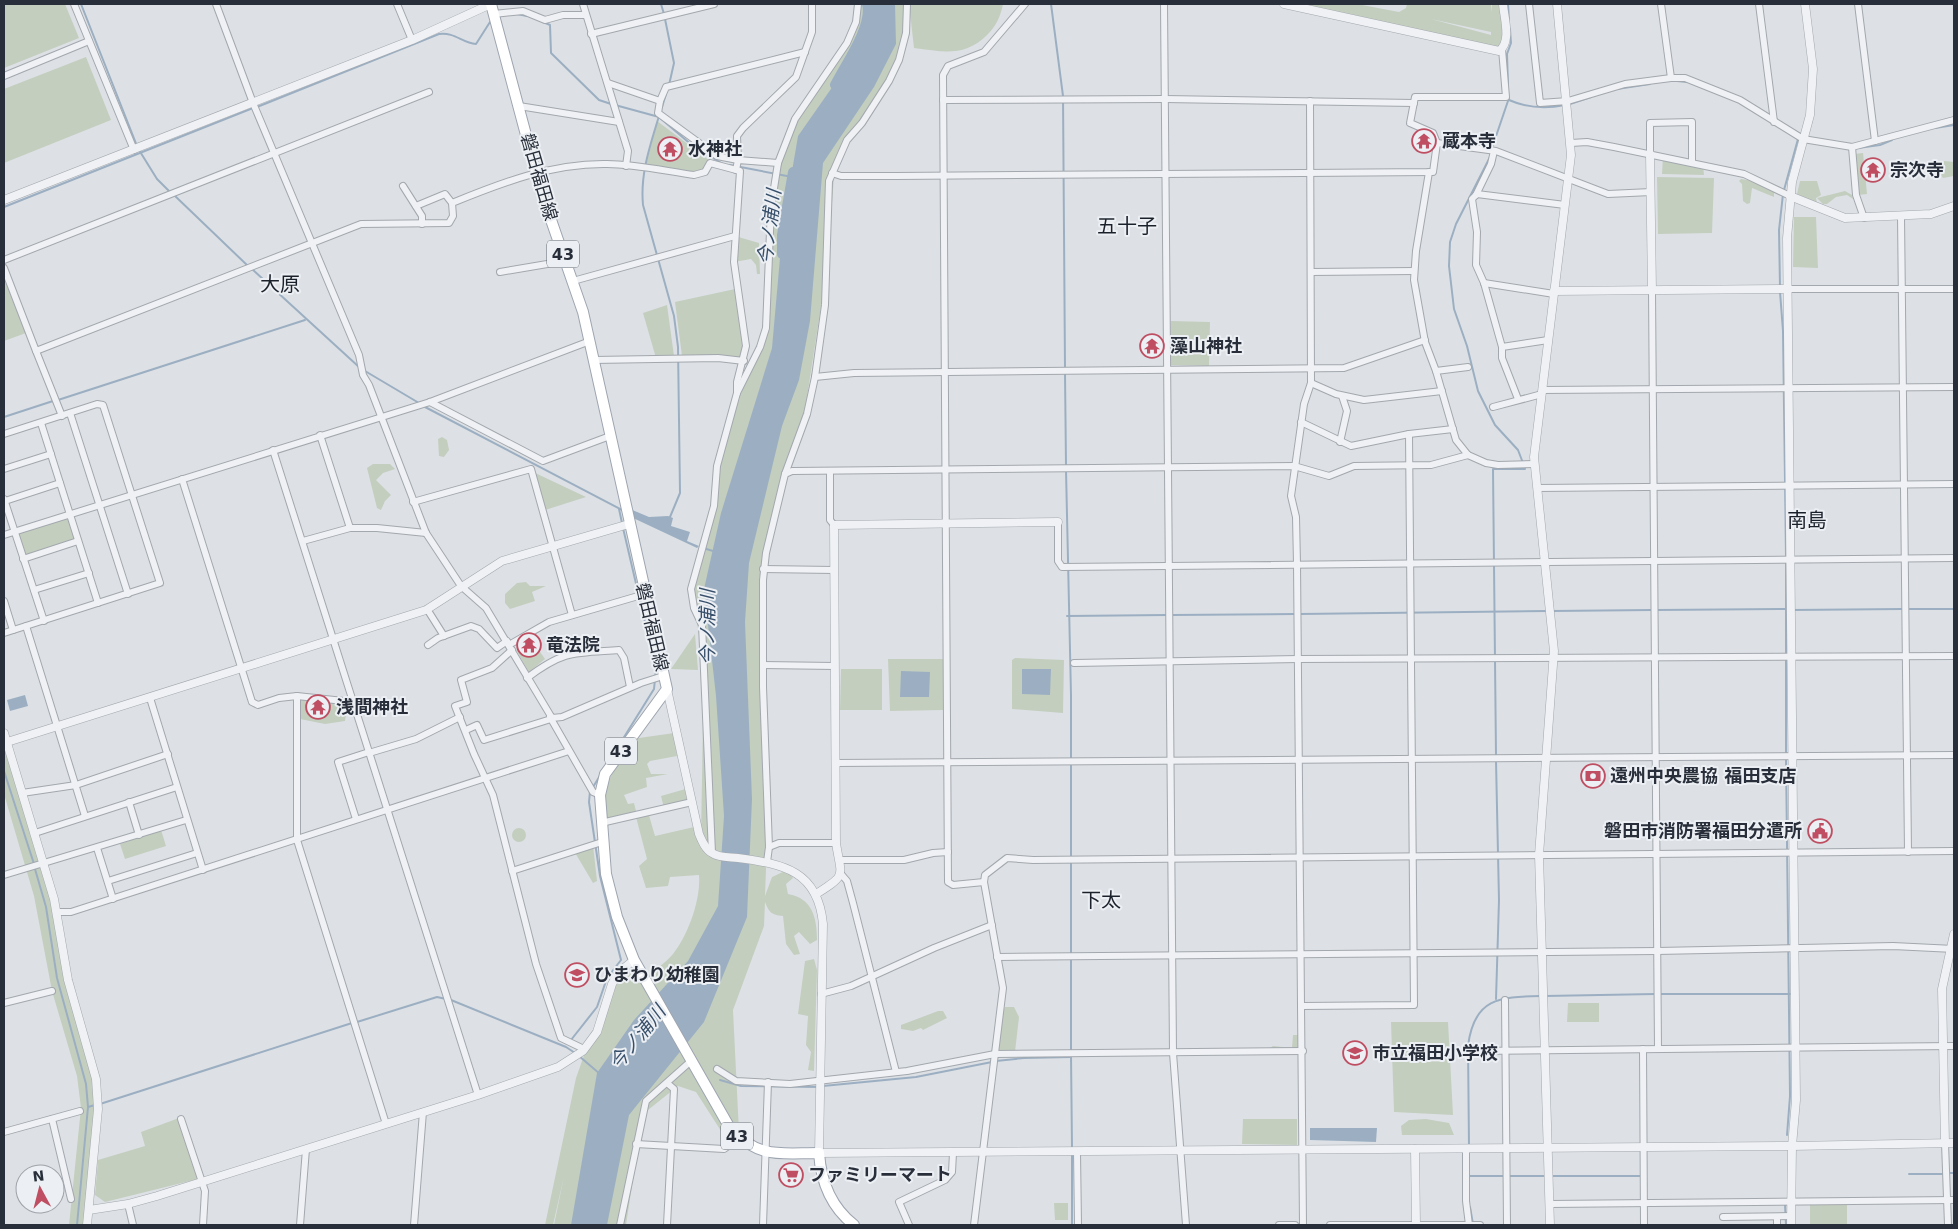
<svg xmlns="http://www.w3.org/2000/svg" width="1958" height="1229" viewBox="0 0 1958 1229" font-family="'DejaVu Sans','Noto Sans JP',sans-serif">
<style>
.green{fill:#c3cebf;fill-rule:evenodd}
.water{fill:#9cafc2}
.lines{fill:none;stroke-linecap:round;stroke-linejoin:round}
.stream{stroke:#9cafc2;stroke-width:2}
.river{stroke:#9cafc2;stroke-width:10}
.minor-casing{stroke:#a3a8ae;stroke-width:8}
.tertiary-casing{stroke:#a3a8ae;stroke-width:9}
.primary-casing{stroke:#9ea5b0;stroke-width:12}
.minor{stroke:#eff1f4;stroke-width:6}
.tertiary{stroke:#eff1f4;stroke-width:8}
.primary{stroke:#fff;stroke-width:10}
.labels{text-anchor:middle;stroke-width:4;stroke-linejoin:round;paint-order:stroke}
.shield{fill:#eceff3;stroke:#636972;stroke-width:1}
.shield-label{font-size:16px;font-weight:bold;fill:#282f3a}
.poi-label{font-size:18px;font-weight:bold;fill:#282f3a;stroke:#eceff3;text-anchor:start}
.street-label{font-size:18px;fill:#282f3a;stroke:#eceff3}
.water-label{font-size:19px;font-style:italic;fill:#374f6a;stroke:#eceff3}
.quarter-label{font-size:20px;fill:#1b212b;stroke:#eceff3}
</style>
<rect width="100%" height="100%" fill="#dde1e5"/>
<g class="green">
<path d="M4,4H65L79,38L4,68Z"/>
<path d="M856,4H907L906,33L891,76L835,164L827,267L803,423L783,480L759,579L768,817L765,896L772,877L787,870L793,878L786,884L788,894C812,898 817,917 817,940L810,944L799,932L794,936L800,954L794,955L786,944L783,916C771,915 769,912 765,902L764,926L733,1010L739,1132L723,1134L696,1092L678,1086L643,1114L626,1225H554L564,1176L553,1225H545L576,1078L588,1044L624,968L643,979C652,971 665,964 673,954C688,935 701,900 699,875L670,877L668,886L646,888L639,866L647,859L636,817L648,812L655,836L694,827L701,836L704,663L691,589L709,522L718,462L767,317L769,248L780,156L806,101L847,43L858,8Z"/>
<path d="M909,4H1003C1001,15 996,27 987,35C965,57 944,52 914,48Z"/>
<path d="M1302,4H1357L1399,12L1406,8L1407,4H1491L1492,12V4H1503V48ZM1431,19L1491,32V35Z"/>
<path d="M86,57L111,120L4,163V89Z"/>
<path d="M657,121L709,160L702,170L697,172L646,165Z"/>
<path d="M1863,153L1867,194L1858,195L1854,154Z"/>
<path d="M1663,157L1703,165L1704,175L1662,174Z"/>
<path d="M1944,161L1954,162V176L1943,178L1940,174Z"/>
<path d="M1657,177L1714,178L1712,233L1658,234Z"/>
<path d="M1741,179L1754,181L1774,191V197L1752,188L1750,203L1747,204L1743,201L1742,184L1739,181Z"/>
<path d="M1800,181H1817L1821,195L1816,198L1817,203L1797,194Z"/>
<path d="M1845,191L1852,195L1853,199L1847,195L1836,197L1827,204H1823L1817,198Z"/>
<path d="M1794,217H1816L1818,268L1793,267Z"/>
<path d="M735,236L759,243L760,274H757L756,265L751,259L734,262Z"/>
<path d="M4,279L26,333L4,341Z"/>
<path d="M735,289L745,351L741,358L682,356L675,302Z"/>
<path d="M667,305L674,356L656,358L643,313Z"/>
<path d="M1171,321L1210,322L1209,366L1171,365Z"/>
<path d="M442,437L447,440L449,450L444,457L439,456L438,439Z"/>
<path d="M373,464H390L395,469L383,473L376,480L391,495L385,501L381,510L377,508L367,468Z"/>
<path d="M531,471L586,497L542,511Z"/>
<path d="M70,514L78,539L22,556L14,532Z"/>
<path d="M526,582L530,586H546L532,592L535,601L510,609L505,603V594L517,583Z"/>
<path d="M695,634L698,670L671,669Z"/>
<path d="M520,647L525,655L538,649L545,659L529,672L516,650Z"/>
<path d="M1015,658L1064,660L1063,713L1012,709V660Z"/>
<path d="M888,659H944V710L890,711Z"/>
<path d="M841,669H882V710H840Z"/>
<path d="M297,696L351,701L354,710L346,714L345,721L325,724L300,719Z"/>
<path d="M4,732L45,867L65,980L97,1085L87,1225H69L81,1108L77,1076L52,991L34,896L4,794Z"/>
<path d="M674,733L677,756L650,761L647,764L651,774H668L646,778L647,787L624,795L628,804L634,803L637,815L606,820C601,788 615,765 632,739Z"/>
<path d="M689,788L691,802L664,808L661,796Z"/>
<circle cx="519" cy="835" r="7"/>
<path d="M161,830L166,846L125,859L120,844Z"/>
<path d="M593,845L597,881L593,883L574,851Z"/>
<path d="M814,959L817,970L814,1071L808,1070L811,1052L806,1045L808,1016L798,1014L805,961Z"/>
<path d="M1568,1003H1599V1022H1567Z"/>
<path d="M1005,1007H1014L1019,1017L1015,1052L999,1051C997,1034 999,1022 1005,1007Z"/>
<path d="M938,1011H943L947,1018L923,1030L921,1028L913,1031L901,1029V1025Z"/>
<path d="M1391,1022H1448L1453,1115L1394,1112Z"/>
<path d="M1293,1035H1298V1050L1269,1049L1273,1046L1292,1048Z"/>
<path d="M179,1118L198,1179L105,1202L95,1195L98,1160L145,1146L141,1132Z"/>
<path d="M1243,1119H1297V1145L1242,1144Z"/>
<path d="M1426,1119L1449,1123L1454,1135H1402L1401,1126L1409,1120Z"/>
<rect x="1810" y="1200" width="37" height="25"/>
<path d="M1054,1203H1068V1220H1055Z"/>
</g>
<g class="water">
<path d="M867,4H895L896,44L874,87L823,163L810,321L799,380L782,426L749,563L745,622L752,799L747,917L704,1022L629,1115L607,1225H571L597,1073L634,1020L688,961L718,906L724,816L716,696L704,589L721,513L772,348L783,224L798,136L840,76L854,50L863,30L868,9Z"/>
<path d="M630,509L649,517L668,516L673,518L671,526L690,532L687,541L699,546L697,548L631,517Z"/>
<path d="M1022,669H1051L1050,695L1022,694Z"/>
<path d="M901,671L930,672L929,697H900Z"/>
<path d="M25,695L28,706L10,711L7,700Z"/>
<path d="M1310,1128H1377L1376,1142L1310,1140Z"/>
</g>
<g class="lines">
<g class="stream">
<path d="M81,4L137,146"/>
<path d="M661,4L664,14"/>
<path d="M1051,4L1063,96L1065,368"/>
<path d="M1508,4L1509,21"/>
<path d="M517,14L527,16"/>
<path d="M665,19L674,63L669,85"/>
<path d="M543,22L550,25L551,53L599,100L611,104"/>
<path d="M1677,81L1687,82"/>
<path d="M1508,85L1507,54L1511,43L1510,29"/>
<path d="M1617,89L1650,84"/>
<path d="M1509,100C1527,108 1545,109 1565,105"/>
<path d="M1570,104L1591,97"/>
<path d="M615,105L659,117L694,147L723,164"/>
<path d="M257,107L439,34C455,32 462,43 476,44L490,22"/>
<path d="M662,107L666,94"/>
<path d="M659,116C650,146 640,174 643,205L674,316L678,347L680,493L670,517"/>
<path d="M1935,128L1954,125"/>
<path d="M1492,148L1509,98"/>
<path d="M1858,148L1880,145L1892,140"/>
<path d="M139,150L157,179L170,192"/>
<path d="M1490,157L1456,224L1450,242L1449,266L1454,309L1467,346L1478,391L1495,425L1518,450L1523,463"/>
<path d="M730,165L792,177"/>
<path d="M1784,190L1798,139"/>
<path d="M174,195L248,266"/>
<path d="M4,207L253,108"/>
<path d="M252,269L359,367"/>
<path d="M1780,287L1779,230L1783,194"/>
<path d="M1780,292L1783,331L1786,557"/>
<path d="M365,371L419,403"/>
<path d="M1065,373L1066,466"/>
<path d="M58,400L305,320"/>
<path d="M425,407L624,511"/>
<path d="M4,417L53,401"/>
<path d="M1066,470L1071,695V1051"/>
<path d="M619,509L622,523"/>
<path d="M703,548L713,551"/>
<path d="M1786,562V654"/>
<path d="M1907,609H1954"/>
<path d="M1657,610L1785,609"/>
<path d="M1792,610L1902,609"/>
<path d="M1552,611L1652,610"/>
<path d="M1300,614L1547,611"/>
<path d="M1172,615L1295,614"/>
<path d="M1067,616L1167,615"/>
<path d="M1786,659V754"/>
<path d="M1496,756L1493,469H1525L1524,467"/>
<path d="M1786,759L1790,1096L1787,1135"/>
<path d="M1496,761L1499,900L1496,999"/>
<path d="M4,771L34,864"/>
<path d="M593,787L654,689L656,669L623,528"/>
<path d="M35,869L46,907L57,978L86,1084L88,1107L77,1225"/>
<path d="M1660,994H1790"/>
<path d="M1545,996L1655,994"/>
<path d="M451,1000L566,1047L575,1053"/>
<path d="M357,1022L437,997L446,999"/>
<path d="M571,1040L597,1007L607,978L621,960L600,876L589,802L590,791"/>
<path d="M1071,1055L1072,1148"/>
<path d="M579,1056L600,1074"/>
<path d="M996,1061L1024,1058L1071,1057"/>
<path d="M720,1080L741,1086L819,1087"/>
<path d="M823,1086L916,1077L992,1062"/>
<path d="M100,1104L352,1023"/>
<path d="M88,1107L95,1105"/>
<path d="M1469,1147L1468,1046C1474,998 1499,997 1540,996"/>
<path d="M1072,1153V1225"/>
<path d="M1949,1173H1954"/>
<path d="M1909,1174H1944"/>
<path d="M1469,1176H1504"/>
<path d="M1509,1176H1546"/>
<path d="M1551,1176H1640"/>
<path d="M1785,1205L1786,1225"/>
<path d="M1470,1207L1473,1224"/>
</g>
<g class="river">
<path d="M835,85C845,65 873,26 867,4"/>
<path d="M782,254V235L793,172"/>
</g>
<g class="minor-casing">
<g id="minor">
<path d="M74,4L134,150"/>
<path d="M216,4L253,103L359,355L363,375L369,385L426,533L461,586L486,608L552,718L562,717L641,683L663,676"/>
<path d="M397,4L412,40"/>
<path d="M583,4L628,151L626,166"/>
<path d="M1164,4L1173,1053L1186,1225"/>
<path d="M1529,4L1540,103L1568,101L1625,84L1671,78H1685L1740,100L1803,139L1852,147L1954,120"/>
<path d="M1661,4L1671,78"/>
<path d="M1759,4L1774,122"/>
<path d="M1858,4L1875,141"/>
<path d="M494,14L523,11L545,20L563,15H586"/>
<path d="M591,34L714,4"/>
<path d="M4,76L89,41"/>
<path d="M608,83L660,101L666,87L805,52"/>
<path d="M943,100L1165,99L1414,103"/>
<path d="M660,101L658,113L717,156L738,160L737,136L743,128L796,77L812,32V4"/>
<path d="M519,106L619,122"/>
<path d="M1437,143L1433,133L1410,123L1415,97H1506L1502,49"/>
<path d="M1571,143L1587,142L1614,147L1744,174L1790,196"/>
<path d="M1852,147L1856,195L1864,218"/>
<path d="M1650,154V123L1692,122V163"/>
<path d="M736,170L738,160L778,163"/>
<path d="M1429,172L1416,251L1414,280L1425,342L1436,371L1456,440L1468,455L1486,463L1498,465L1535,464"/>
<path d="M832,173L841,176H896L1433,172L1437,143L1496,151L1608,194L1651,192"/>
<path d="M403,186L422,216V224"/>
<path d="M1476,195L1491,164L1494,151"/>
<path d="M416,206L445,194L452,203"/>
<path d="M1901,216L1908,852"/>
<path d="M4,260L429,92"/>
<path d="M4,268L36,351L361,224L449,223L453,216L452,203C501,183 552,163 607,164C635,164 665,171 694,175L705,172L710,163L740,171L734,262L746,346L737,382V393"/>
<path d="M500,272L565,261"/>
<path d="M1311,272L1414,271"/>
<path d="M573,281L735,236"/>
<path d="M1484,283L1554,294"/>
<path d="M1787,289H1954"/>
<path d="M1652,291L1658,1049"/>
<path d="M1502,347L1548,340"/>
<path d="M36,351L62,416"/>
<path d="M593,360L718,358L744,361"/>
<path d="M1436,371L1468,367"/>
<path d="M815,377L854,373L1344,368L1425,340"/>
<path d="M1311,383L1336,394L1364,400L1442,391"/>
<path d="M1542,390L1954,387"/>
<path d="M1518,399L1502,358V347L1484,283L1476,265L1477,232L1472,199L1477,194L1565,205"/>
<path d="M430,402L543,461L610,436"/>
<path d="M1493,407L1542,394"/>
<path d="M70,413L128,594"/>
<path d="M1301,422L1351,446L1409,434L1453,429"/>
<path d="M41,423L98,603"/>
<path d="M4,434L97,404L103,405L160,583L4,633"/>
<path d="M320,435L350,528"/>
<path d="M1340,442L1347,411L1342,396"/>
<path d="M273,450L478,1095"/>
<path d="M4,469L51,454"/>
<path d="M830,471V520L834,525"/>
<path d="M785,474L792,471L1294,466L1329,476L1354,466L1431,465L1468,455"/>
<path d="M182,479L252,702L258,705L279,698L297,696V840L386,1124"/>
<path d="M1537,488L1954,484"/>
<path d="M4,499L44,621"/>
<path d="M5,501L60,483"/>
<path d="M413,502L531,469L572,615"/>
<path d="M1058,522V561L1062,567L1954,558"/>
<path d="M4,535L430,402L590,341"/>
<path d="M303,541L350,528H377L426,533"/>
<path d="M23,559L78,541"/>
<path d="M763,569L834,570"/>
<path d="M34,590L89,573"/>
<path d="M4,601L13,630"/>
<path d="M427,609L444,636"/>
<path d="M26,626L85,816"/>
<path d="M428,645L438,638L471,626L479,629L497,648L507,641"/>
<path d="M509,645L549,622L645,594"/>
<path d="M512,650L492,668L461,680L467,702L455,706L474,754L493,795L536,964L561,1038L584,1049"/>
<path d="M1074,663L1298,659L1954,656"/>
<path d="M763,665L835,666"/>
<path d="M527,678C564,650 574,653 619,650L624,658L630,687"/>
<path d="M297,696L353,702"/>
<path d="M150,698L203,870"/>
<path d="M550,717L593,792L600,795"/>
<path d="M466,730L477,725L484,740L551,719"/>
<path d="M369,753L416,739L460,717"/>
<path d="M835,763L1954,755"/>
<path d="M22,793L76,785L168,754"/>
<path d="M129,802L139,835"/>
<path d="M356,819L338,762L369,752"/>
<path d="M601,823L692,802"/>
<path d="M35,833L177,787"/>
<path d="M769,847L779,843H836"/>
<path d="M97,848L113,899"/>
<path d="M712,853L702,625L694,608L691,589L714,506L717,466L737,393L760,347L766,328L771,207L778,163L795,119L847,43L856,22L858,4"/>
<path d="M839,860H904L933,853L948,852"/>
<path d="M767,862L769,847L763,687V580L766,553L785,474L807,414L815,377L825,305L829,181L847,140L862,123L889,81L899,60L906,33L907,4"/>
<path d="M512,871L602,842"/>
<path d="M841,874L847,881L853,903L896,1072"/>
<path d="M4,875L186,820"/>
<path d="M108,881L197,853"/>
<path d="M984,882L953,885L948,882L943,75L948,66L984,52L1025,4"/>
<path d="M57,912H71L569,751"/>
<path d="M997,957L1657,951L1893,946L1954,949"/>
<path d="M821,994L851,986L934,948L992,925"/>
<path d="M1505,1000L1507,1225"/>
<path d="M4,1003L52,991"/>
<path d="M1302,1006L1414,1005L1409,434"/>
<path d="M1643,1049L1644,1225"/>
<path d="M1468,1051L1954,1046"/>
<path d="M717,1069L736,1081L790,1084L907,1071L995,1054L1303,1051"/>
<path d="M52,1119L71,1199"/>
<path d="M181,1119L205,1191L203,1225"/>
<path d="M4,1132L80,1111"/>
<path d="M1945,1143L1948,1225"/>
<path d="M636,1144L724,1149L740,1138"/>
<path d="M1466,1148V1201L1469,1225"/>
<path d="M1077,1152L1078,1225"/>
<path d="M128,1204L133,1225"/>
<path d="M1550,1204L1954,1200"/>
<path d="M1723,1217L1791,1216"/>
<path d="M1777,1217V1225"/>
<path d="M300,1225L306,1149"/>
<path d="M414,1225L423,1112"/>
<path d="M620,1225L646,1101L691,1061"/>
<path d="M667,1225L674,1089L667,1083"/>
<path d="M763,1225L768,1082"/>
<path d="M909,1225L899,1202L945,1180L952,1172L953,1153"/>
<path d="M974,1225L1003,988L984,882L985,875L1007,858L1033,860L1954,851"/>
<path d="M1279,1225H1295"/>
<path d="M1303,1225L1297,564L1296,517L1291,496L1304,404L1311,383L1310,101"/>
<path d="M1330,1225H1480"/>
</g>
</g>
<g class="tertiary-casing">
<g id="tertiary">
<path d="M1284,4L1499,51C1512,42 1504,18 1503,4"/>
<path d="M1650,154L1652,291"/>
<path d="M1790,196L1845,218L1931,214L1954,206"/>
<path d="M4,200L412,40L491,4"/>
<path d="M1554,291L1787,289"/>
<path d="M667,689L699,834C702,841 705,849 712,853C719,858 730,857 738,858C784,864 818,871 823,924L819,1153L1792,1146L1954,1143"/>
<path d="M4,733L54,899L68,980L96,1079L98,1109L87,1225"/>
<path d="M4,743L426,610L502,561L629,524"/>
<path d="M816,894C848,874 841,877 836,843L834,525L1058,522"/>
<path d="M1945,1143L1942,989L1954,934"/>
<path d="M1415,1149L1416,1225"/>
<path d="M89,1210L128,1204L157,1196L478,1095L558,1067L583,1051L597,1032L612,984L619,972L634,960"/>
<path d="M1550,1225L1539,855L1554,651L1534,457L1571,155L1557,4"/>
<path d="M1791,1225L1792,1146L1796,1100L1787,238L1792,182L1810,115L1813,69L1805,4"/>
</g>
</g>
<g class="primary-casing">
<path id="primary" d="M491,4L541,191L583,312L667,689L605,774L600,795L606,874L617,917L634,960L731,1130C761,1159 780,1153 819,1153C821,1182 831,1207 854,1225"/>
</g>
<use href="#minor" class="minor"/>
<use href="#tertiary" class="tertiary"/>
<use href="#primary" class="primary"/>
</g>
<defs>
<g id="temple-ring" transform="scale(1.25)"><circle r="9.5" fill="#eceff3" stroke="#bf4e62" stroke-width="1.5"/><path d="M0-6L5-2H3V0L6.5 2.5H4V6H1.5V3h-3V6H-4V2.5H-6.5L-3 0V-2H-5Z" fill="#bf4e62"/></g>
<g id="bank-ring" transform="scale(1.25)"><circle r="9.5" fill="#eceff3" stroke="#bf4e62" stroke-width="1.5"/><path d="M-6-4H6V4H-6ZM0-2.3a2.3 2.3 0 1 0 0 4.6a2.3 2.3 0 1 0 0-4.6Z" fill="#bf4e62"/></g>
<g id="civic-ring" transform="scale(1.25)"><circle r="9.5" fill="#eceff3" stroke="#bf4e62" stroke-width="1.5"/><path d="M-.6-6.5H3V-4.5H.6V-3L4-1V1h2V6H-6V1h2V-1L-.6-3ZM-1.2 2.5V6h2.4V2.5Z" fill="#bf4e62"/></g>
<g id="school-ring" transform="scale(1.25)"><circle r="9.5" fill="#eceff3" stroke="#bf4e62" stroke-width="1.5"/><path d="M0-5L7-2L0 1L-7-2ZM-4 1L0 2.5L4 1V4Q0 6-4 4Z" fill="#bf4e62"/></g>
<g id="supermarket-ring" transform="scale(1.25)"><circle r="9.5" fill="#eceff3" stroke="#bf4e62" stroke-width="1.5"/><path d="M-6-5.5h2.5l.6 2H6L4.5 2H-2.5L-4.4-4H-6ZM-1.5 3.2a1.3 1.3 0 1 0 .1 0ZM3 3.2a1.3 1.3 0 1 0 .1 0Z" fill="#bf4e62"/></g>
</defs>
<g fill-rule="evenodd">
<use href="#temple-ring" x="1424" y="141"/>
<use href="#temple-ring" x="670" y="149"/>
<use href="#temple-ring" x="1873" y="170"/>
<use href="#temple-ring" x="1152" y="346"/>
<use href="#temple-ring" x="529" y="645"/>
<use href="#temple-ring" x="318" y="707"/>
<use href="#bank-ring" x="1593" y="776"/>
<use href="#civic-ring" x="1820" y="831"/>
<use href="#school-ring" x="577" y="975"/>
<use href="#school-ring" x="1355" y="1053"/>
<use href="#supermarket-ring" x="791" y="1175"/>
</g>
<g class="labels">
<g class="shield">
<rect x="547" y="240.5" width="32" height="27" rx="4"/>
<rect x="605" y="737.5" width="32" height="27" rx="4"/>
<rect x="721" y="1122.5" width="32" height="27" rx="4"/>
</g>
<g class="shield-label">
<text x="563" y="260">43</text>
<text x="621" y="757">43</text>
<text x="737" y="1142">43</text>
</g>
<g class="poi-label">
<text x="1442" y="147">蔵本寺</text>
<text x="688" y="155">水神社</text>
<text x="1890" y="176">宗次寺</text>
<text x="1170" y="352">藻山神社</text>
<text x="546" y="651">竜法院</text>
<text x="336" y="713">浅間神社</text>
<text x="1610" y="782">遠州中央農協 福田支店</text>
<text x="1802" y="837" text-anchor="end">磐田市消防署福田分遣所</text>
<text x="594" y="981">ひまわり幼稚園</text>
<text x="1372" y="1059">市立福田小学校</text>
<text x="808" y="1181">ファミリーマート</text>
</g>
<g class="street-label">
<text transform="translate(539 177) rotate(74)" y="6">磐田福田線</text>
<text transform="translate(652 627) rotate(77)" y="6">磐田福田線</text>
</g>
<g class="water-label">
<text transform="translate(769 227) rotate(-83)" y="7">今ノ浦川</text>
<text transform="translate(707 627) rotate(-90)" y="7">今ノ浦川</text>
<text transform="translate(637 1037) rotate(-51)" y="7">今ノ浦川</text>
</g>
<g class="quarter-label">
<text x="1127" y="233">五十子</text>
<text x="280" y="291">大原</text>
<text x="1807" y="527">南島</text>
<text x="1101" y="907">下太</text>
</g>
</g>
<rect width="1958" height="1229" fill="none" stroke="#282f3a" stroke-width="10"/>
<g transform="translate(40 1189) rotate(353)"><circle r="24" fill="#eceff3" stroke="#9ea2a9"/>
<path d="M0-4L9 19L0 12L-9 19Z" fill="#bf4e62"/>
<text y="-8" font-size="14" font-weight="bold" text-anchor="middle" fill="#282f3a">N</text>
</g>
</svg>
